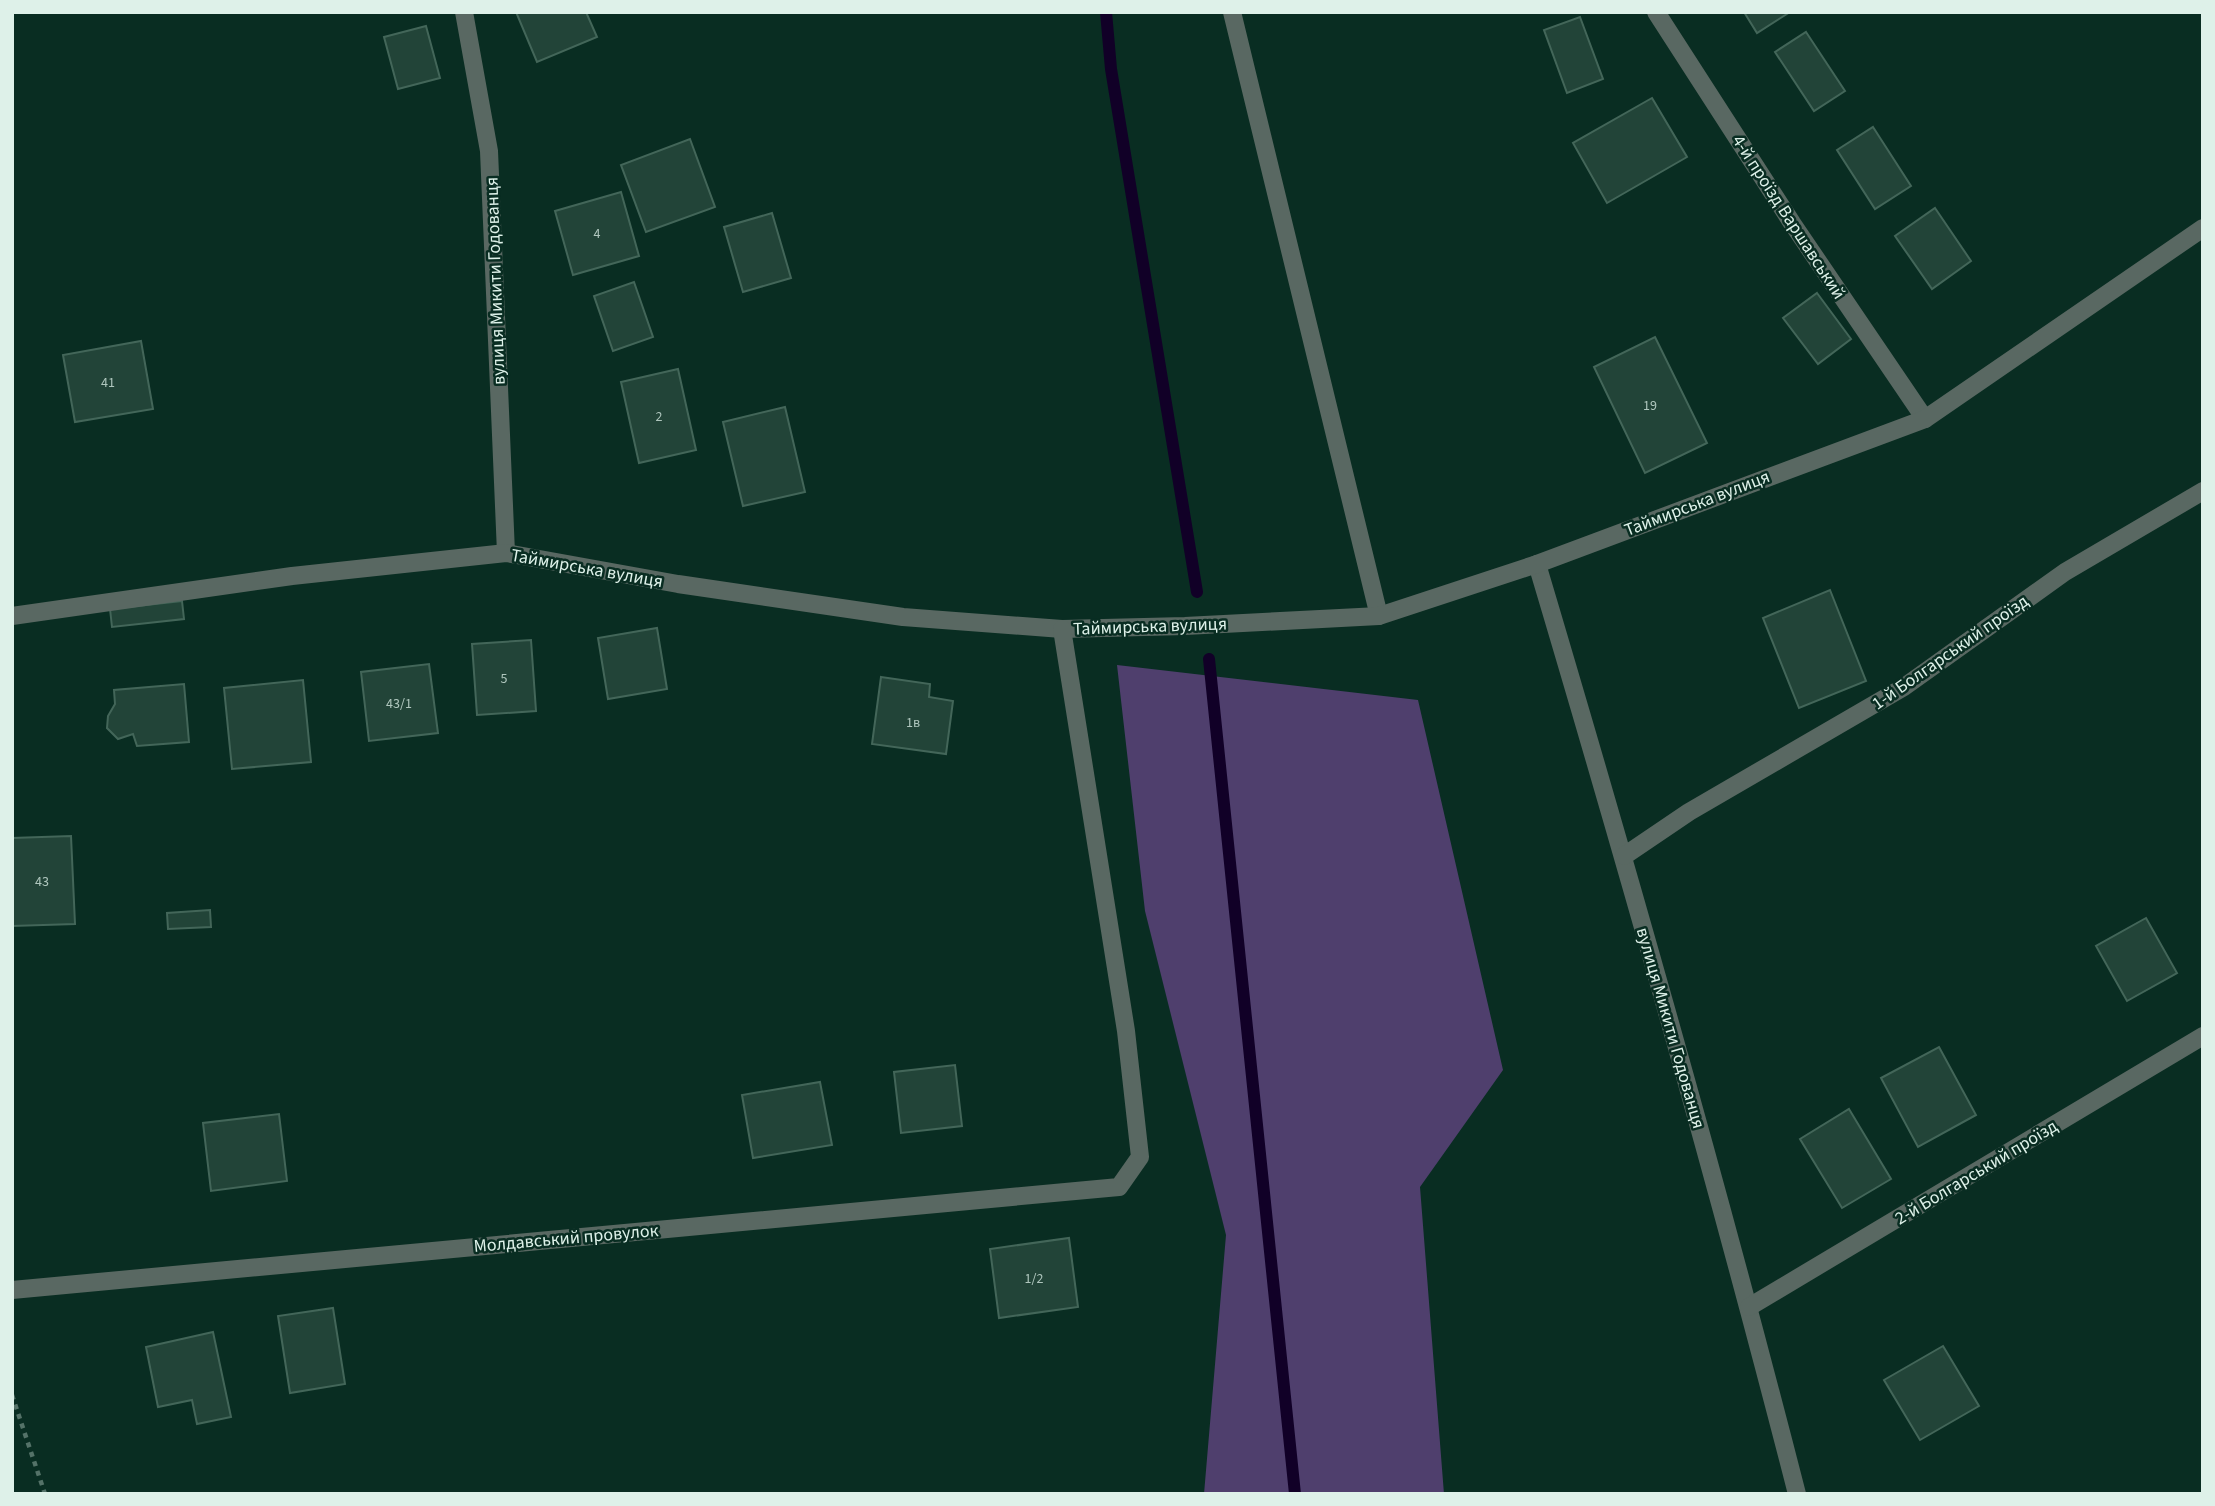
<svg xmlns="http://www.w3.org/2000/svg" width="2215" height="1506" viewBox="0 0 2215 1506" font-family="'Source Sans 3',sans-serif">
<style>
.green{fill:#4f3f6d}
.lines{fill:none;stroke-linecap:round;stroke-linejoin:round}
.stream{stroke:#110027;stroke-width:12}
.building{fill:#224438;stroke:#436659;stroke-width:2}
.path{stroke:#547268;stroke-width:4.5;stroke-dasharray:5 5;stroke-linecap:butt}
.service{stroke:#596862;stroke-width:18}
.minor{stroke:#596862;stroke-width:18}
.labels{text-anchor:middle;stroke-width:5;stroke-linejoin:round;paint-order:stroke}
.number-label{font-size:14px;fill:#afc6bd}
.street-label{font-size:18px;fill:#def1e9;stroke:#092d22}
</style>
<rect width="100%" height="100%" fill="#092d22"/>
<path class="green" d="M1117,665L1418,700L1503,1070L1420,1187L1444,1494H1204L1226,1235L1145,911Z"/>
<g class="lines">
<g class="stream">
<path d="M1106,12L1111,69L1197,592"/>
<path d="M1209,659L1295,1494"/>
</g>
</g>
<g class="building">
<path d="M516,12H586L597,37L537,62Z"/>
<path d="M1744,12H1790L1757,33Z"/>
<path d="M1580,17L1603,79L1567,93L1544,30Z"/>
<path d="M426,26L440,78L398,89L384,37Z"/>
<path d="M1806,32L1845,91L1814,111L1775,52Z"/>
<path d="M1652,98L1687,157L1607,203L1573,143Z"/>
<path d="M1873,127L1911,186L1875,209L1837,150Z"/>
<path d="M690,139L715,207L646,232L621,165Z"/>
<path d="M621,192L639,256L573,275L555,211Z"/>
<path d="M1935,208L1971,261L1932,289L1895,236Z"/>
<path d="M772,213L791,278L743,292L724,227Z"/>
<path d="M634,282L653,337L613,351L594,296Z"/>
<path d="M1817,293L1851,339L1818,364L1783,318Z"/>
<path d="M1655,337L1707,443L1645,473L1594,367Z"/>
<path d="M141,341L153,409L75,422L63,355Z"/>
<path d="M678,369L696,450L639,463L621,382Z"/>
<path d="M785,407L805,492L743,506L723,422Z"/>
<path d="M1830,590L1866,681L1799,708L1763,618Z"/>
<path d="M182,601L184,619L112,627L110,609Z"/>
<path d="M657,628L667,689L608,699L598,638Z"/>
<path d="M531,640L536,711L477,715L472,644Z"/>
<path d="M429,664L438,733L369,741L361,672Z"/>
<path d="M881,677L930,684L929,697L953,701L946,754L872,744Z"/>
<path d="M303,680L311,762L232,769L224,688Z"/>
<path d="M184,684L189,742L137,746L133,734L118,739L107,728L108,716L115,704L114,690Z"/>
<path d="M71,836L75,924L12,926V838Z"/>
<path d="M210,910L211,927L168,929L167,913Z"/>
<path d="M2146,918L2177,973L2127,1001L2096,946Z"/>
<path d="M1939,1047L1976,1115L1918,1147L1881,1078Z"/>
<path d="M955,1065L962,1126L901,1133L894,1072Z"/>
<path d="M820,1082L832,1145L753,1158L742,1095Z"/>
<path d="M1849,1109L1891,1179L1842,1208L1800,1139Z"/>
<path d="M279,1114L287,1181L211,1191L203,1123Z"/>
<path d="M1069,1238L1078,1307L999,1318L990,1249Z"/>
<path d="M333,1308L345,1384L290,1393L278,1316Z"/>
<path d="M213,1332L231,1417L197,1424L192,1400L158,1407L146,1347Z"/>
<path d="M1943,1346L1979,1406L1920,1440L1884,1380Z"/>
</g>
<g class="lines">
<path class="path" d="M12,1395L45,1494"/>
<path class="service" d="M1232,12L1379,616"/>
<g class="minor">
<path d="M464,12L489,151L506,553"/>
<path d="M1656,12L1792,223L1925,419"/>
<path d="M1537,564C1629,873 1717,1182 1797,1494"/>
<path d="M12,616L292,576L506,553L678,584L903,617L1062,629L1185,626L1379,616L1537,564L1925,419L2203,228"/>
<path d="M1624,856L1689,812L1904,687L2065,572L2203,491"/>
<path d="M12,1290L1119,1187L1140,1157L1126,1031L1062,629"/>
<path d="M1749,1307L2203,1036"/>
</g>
</g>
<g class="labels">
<g class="number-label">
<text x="597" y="238">4</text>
<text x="108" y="387">41</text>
<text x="1650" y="410">19</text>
<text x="659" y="421">2</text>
<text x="504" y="683">5</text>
<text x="399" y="708">43/1</text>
<text x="913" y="727">1в</text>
<text x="42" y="886">43</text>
<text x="1034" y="1283">1/2</text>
</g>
<g class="street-label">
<text transform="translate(1789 217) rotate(57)" y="6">4-й проїзд Варшавський</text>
<text transform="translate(495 281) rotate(-92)" y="6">вулиця Микити Годованця</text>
<text transform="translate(1697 503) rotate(-21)" y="6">Таймирська вулиця</text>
<text transform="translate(587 568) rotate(10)" y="6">Таймирська вулиця</text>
<text transform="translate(1150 626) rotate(-2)" y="6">Таймирська вулиця</text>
<text transform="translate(1950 652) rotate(-35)" y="6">1-й Болгарський проїзд</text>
<text transform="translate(1671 1028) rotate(74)" y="6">вулиця Микити Годованця</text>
<text transform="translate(1976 1172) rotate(-31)" y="6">2-й Болгарський проїзд</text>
<text transform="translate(566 1238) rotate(-5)" y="6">Молдавський провулок</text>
</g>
</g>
<rect width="2215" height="1506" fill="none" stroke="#def1e9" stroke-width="28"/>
</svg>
